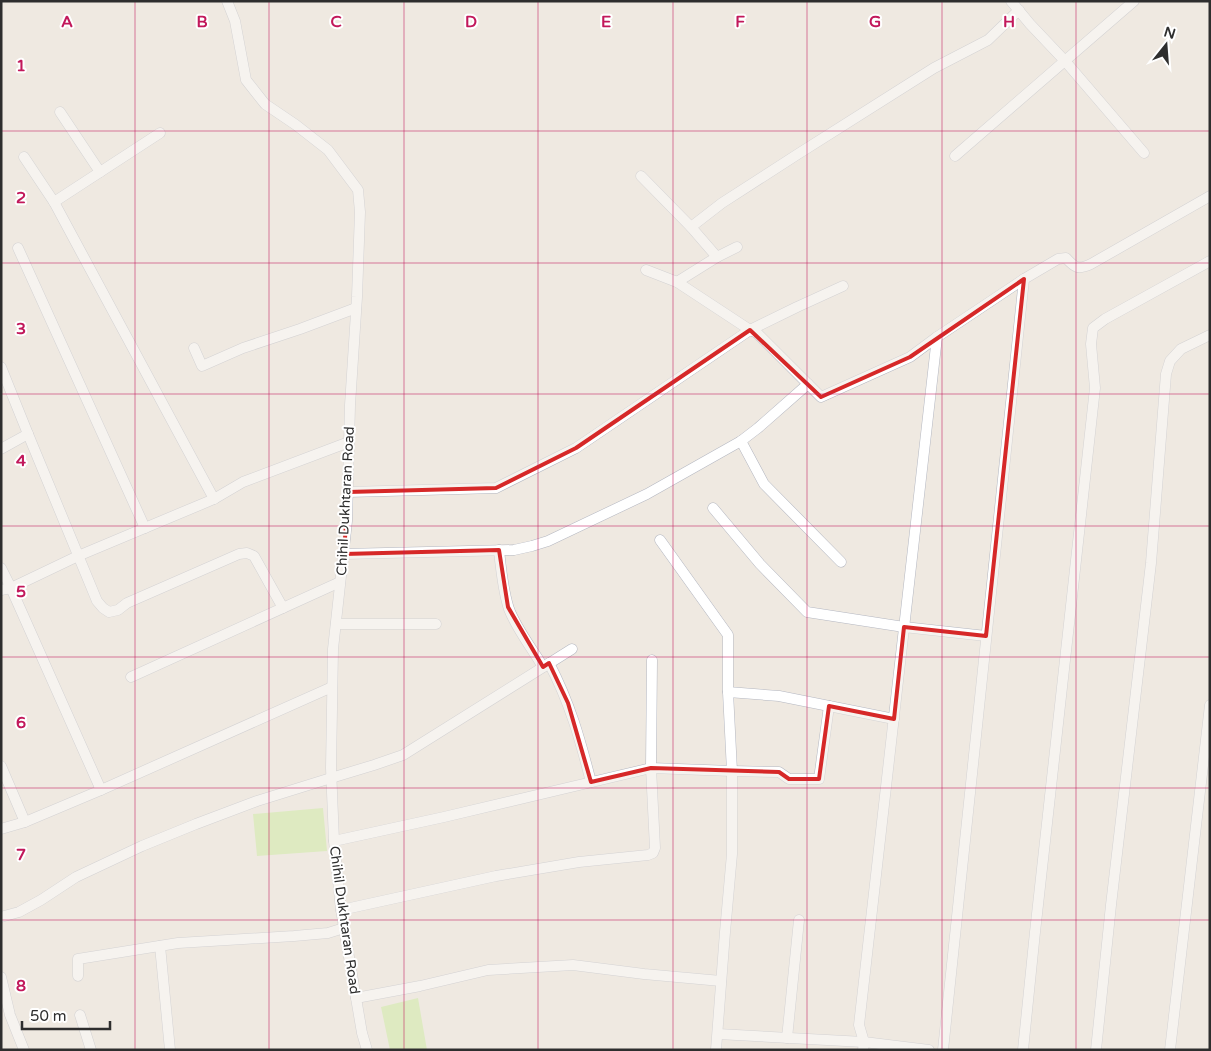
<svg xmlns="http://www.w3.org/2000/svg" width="1211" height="1051" viewBox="0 0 1211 1051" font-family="'Varela Round',sans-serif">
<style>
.pitch{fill:#c9ec9a}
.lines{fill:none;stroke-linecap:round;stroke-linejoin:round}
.minor-casing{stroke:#b4b7c1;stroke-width:11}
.minor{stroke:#fff;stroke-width:10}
.marked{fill:none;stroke:#d62828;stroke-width:4;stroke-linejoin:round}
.grid{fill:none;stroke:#c2185b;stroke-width:1;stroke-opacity:0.55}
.labels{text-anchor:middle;stroke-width:4;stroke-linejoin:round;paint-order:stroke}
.street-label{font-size:14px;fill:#2e2e2e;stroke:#fff}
.grid-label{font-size:16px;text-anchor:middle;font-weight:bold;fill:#c2185b;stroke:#fff;stroke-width:4;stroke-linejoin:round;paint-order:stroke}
</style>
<rect width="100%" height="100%" fill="#efe9e1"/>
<g class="pitch">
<path d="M323,808L327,851L257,856L253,814Z"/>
<path d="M418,998L427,1050H390L381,1007Z"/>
</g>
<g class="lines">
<g class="minor-casing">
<g id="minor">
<path d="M227,1L235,21L246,80L265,104L296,125L328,150L358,190L360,212L357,297L350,405L347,521L333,649L331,768L334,841L341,910L362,1033L367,1050"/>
<path d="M1011,1L1030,24L1065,61L1144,153"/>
<path d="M60,112L100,172"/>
<path d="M955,156L1134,1"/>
<path d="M24,157L54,202L214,499"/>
<path d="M641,176L691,227L717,257"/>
<path d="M54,202L160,133"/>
<path d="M691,227L722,203L798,154L934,68L988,40L1019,10"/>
<path d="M18,248L145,528"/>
<path d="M646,270L677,282L750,330L757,333L821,397L910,357L937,337L1024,279L1058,259L1066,258C1075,268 1078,270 1091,264L1210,196"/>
<path d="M677,282L717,257L737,247"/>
<path d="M194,348L202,366L243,348L300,329L356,308"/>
<path d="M1,367L28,434L97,601L103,608L109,612L118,610L127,603L239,554L247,553L254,556L283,608"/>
<path d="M741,441L764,484L841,562"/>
<path d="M1,449L28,434"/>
<path d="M348,492L496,488L576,448L750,330L797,307L843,286"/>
<path d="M713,508L760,564L807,612L904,627L986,636"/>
<path d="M660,540L728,635V692L732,771V854L725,932L716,1050"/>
<path d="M499,550C501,570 503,591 509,609C517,630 532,648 543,667"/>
<path d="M344,554L514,550L532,546L548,541L647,494L741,441L758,428L808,384"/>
<path d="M1,568L11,588L101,790"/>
<path d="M1,590L11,588L78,556L214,499L243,482L349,442"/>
<path d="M336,624H436"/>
<path d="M549,663C570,703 580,739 591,782"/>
<path d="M131,677L340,582"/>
<path d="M728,692L779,696L894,719"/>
<path d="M1,766L25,822"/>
<path d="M1,829L25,822L101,790L332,687"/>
<path d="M334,841L444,817L651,768L732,771L779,772L789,779H819L829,706"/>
<path d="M341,910L496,876L579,862L648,855L653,853L655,848L651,768L652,660"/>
<path d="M1,917L19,912L41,900L76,877L142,846L196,824L257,801L331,778L374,765L403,755L572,649"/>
<path d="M160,946L170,1050"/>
<path d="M78,976V959L178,943L294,936L328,933L344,928"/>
<path d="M1,977L10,1015L24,1050"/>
<path d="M356,998L420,986L488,970L573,965L644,974L721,981"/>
<path d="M80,1015L91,1050"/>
<path d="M718,1034L864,1042L929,1050"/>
<path d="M787,1038L799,920"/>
<path d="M863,1050L864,1042L859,1025L937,337"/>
<path d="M943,1050L1024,279"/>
<path d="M1023,1050L1035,932L1095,388L1091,344L1093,328L1105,319L1210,261"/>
<path d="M1096,1050L1111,905L1151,563L1166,374L1170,361L1181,349L1210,335"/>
<path d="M1170,1050L1210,705"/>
</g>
</g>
<use href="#minor" class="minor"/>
</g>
<path d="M0 0H1211V1051H0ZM1024,279L986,636L904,627L894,719L829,706L819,779H789L779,772L651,768L591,782L568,703L549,663L543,667L508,607L499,550L344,554L348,492L496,488L576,448L750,330L821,397L910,357Z" fill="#efe9e1" fill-opacity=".55" fill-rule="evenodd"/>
<path class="marked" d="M1024,279L986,636L904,627L894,719L829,706L819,779H789L779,772L651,768L591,782L568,703L549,663L543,667L508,607L499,550L344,554L348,492L496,488L576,448L750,330L821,397L910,357Z"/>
<path class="grid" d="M135,1V1050M269,1V1050M404,1V1050M538,1V1050M673,1V1050M807,1V1050M942,1V1050M1076,1V1050M1,131H1210M1,263H1210M1,394H1210M1,526H1210M1,657H1210M1,788H1210M1,920H1210"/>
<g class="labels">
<g class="street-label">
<text transform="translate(345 501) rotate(-87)" y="5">Chihil Dukhtaran Road</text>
<text transform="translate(345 920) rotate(82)" y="5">Chihil Dukhtaran Road</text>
</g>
</g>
<g class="grid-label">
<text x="67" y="27">A</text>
<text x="202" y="27">B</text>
<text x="336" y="27">C</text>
<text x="471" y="27">D</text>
<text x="606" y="27">E</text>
<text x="740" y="27">F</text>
<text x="875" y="27">G</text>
<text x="1009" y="27">H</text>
<text x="21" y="71">1</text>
<text x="21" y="203">2</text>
<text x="21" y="334">3</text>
<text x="21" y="466">4</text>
<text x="21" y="597">5</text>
<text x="21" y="728">6</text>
<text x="21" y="860">7</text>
<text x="21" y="991">8</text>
</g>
<rect width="1211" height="1051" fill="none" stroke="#2e2e2e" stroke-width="5"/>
<g transform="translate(1166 45) rotate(17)" stroke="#ffffff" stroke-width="4" paint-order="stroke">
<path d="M0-4L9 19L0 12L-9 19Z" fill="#2e2e2e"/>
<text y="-8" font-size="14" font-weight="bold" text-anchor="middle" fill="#2e2e2e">N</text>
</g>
<path d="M22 1021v8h88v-8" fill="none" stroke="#2e2e2e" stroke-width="2.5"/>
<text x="30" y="1021" font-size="15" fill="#2e2e2e" stroke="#ffffff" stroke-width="4" paint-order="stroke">50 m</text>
</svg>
